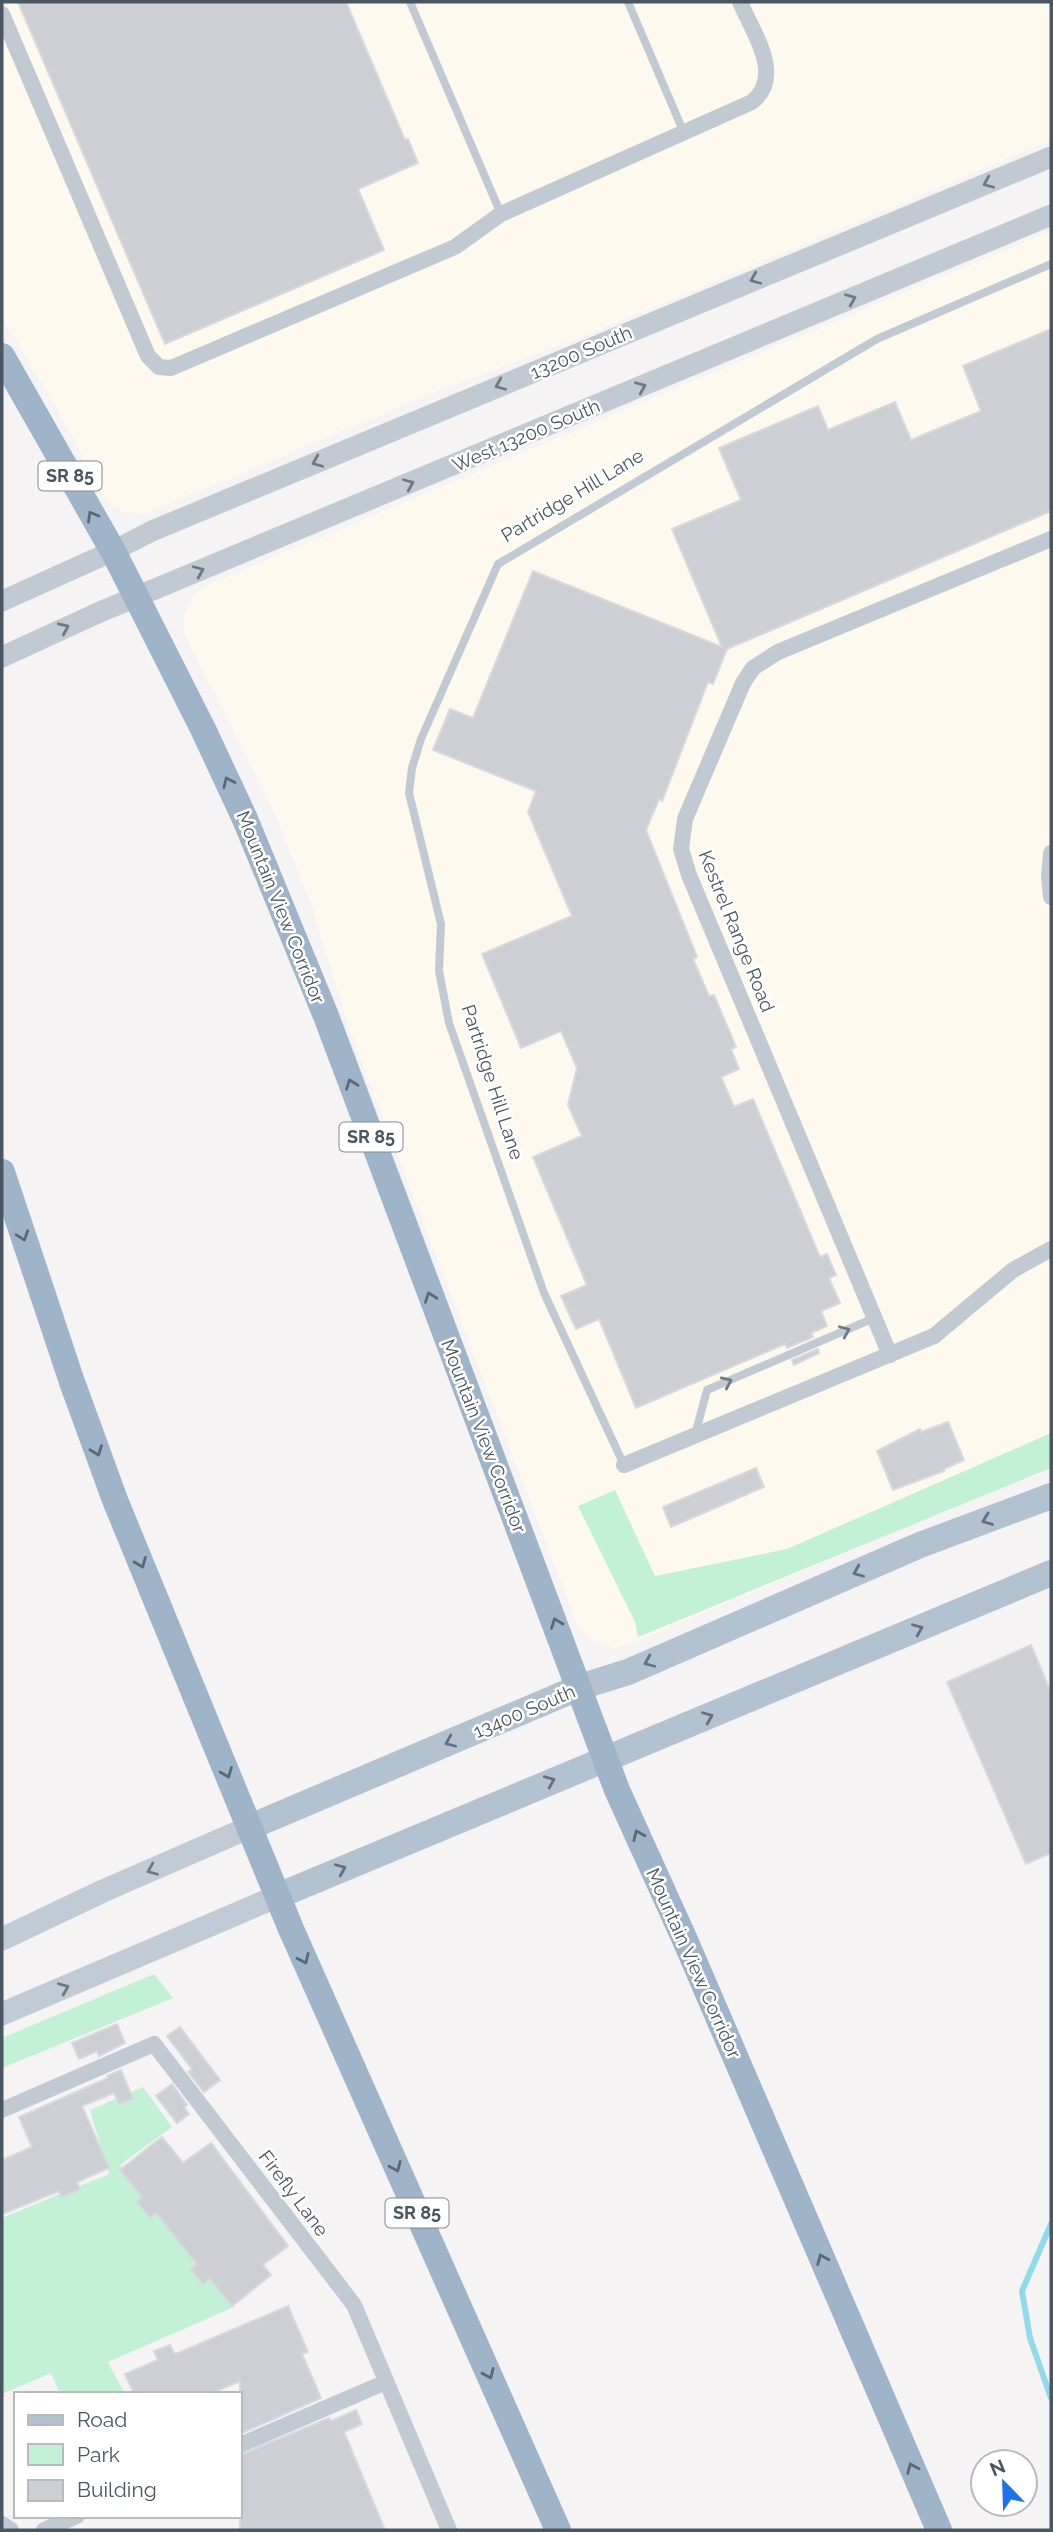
<svg xmlns="http://www.w3.org/2000/svg" width="1053" height="2532" viewBox="0 0 1053 2532" font-family="Raleway,sans-serif">
<style>
.commercial{fill:#fdf9ef}
.green{fill:#c3f1d5}
.lines{fill:none;stroke-linecap:round;stroke-linejoin:round}
.stream{stroke:#90daee;stroke-width:6}
.building{fill:#cdcfd5;stroke:#d7d9de;stroke-width:2}
.service{stroke:#c1cad2;stroke-width:8}
.minor{stroke:#c1cad2;stroke-width:16}
.tertiary{stroke:#c1cad2;stroke-width:21}
.secondary{stroke:#c1cbd6;stroke-width:23}
.primary{stroke:#b3c2d1;stroke-width:26}
.trunk{stroke:#9fb4c9;stroke-width:26}
.oneway{stroke:#6e7983}
.oneway2{stroke:#5b6976}
.oneway3{stroke:#64717d}
.oneway4{stroke:#6e7984}
.labels{text-anchor:middle;stroke-width:5;stroke-linejoin:round;paint-order:stroke}
.shield{fill:#fff;stroke:#808990;stroke-width:2}
.shield-label{font-size:18px;font-weight:bold;fill:#4a5661}
.street-label{font-size:19px;fill:#4a5661;stroke:#fff}
</style>
<rect width="100%" height="100%" fill="#f5f3f3"/>
<g class="commercial">
<path d="M2,2H1051V140L592,333L438,391L150,512L136,514L123,511L109,503L100,491L59,412L2,318Z"/>
<path d="M1051,231V1469L956,1506L630,1644L613,1648L591,1640L578,1627L349,1028L310,901L274,812L187,640L184,631L185,613L194,595L209,584Z"/>
</g>
<g class="green">
<path d="M1051,1433V1468L638,1637L635,1622L578,1506L615,1490L655,1576L787,1549Z"/>
<path d="M154,1974L173,1998L2,2068V2038Z"/>
<path d="M143,2087L172,2127L120,2165L234,2307L108,2362L125,2394H60L51,2373L2,2394V2218L109,2174L90,2110Z"/>
</g>
<g class="lines">
<path class="stream" d="M1051,2224L1022,2291L1030,2338L1051,2398"/>
</g>
<g class="building">
<path d="M18,2H346L405,140L408,139L418,163L358,189L384,250L165,344Z"/>
<path d="M1051,329V511L727,649L713,684L708,682L662,801L659,799L646,830L697,957L693,959L709,996L714,995L736,1047L731,1049L739,1069L721,1077L734,1107L753,1099L820,1257L827,1254L836,1275L829,1278L840,1303L821,1311L827,1326L811,1333L813,1337L787,1348L785,1344L636,1408L599,1319L576,1329L561,1296L587,1285L533,1157L582,1136L568,1105L577,1068L561,1031L521,1048L482,954L572,916L528,812L536,791L433,750L450,709L473,718L533,571L722,647L672,529L741,500L719,448L818,406L828,430L895,402L911,440L981,411L963,366Z"/>
<path d="M818,1349L819,1353L794,1365L792,1360Z"/>
<path d="M948,1422L964,1460L944,1469V1471L893,1490L877,1451L920,1429L921,1432Z"/>
<path d="M756,1468L764,1487L671,1527L663,1507Z"/>
<path d="M1031,1645L1051,1693V1853L1026,1864L947,1682Z"/>
<path d="M117,2024L125,2043L99,2056L97,2051L79,2059L72,2043Z"/>
<path d="M180,2027L220,2080L204,2092L188,2072L192,2069L167,2036Z"/>
<path d="M121,2070L133,2099L119,2104L114,2093L82,2106L109,2168L77,2182L80,2190L61,2197L59,2191L2,2214V2160L32,2147L19,2117L108,2078L107,2076Z"/>
<path d="M172,2084L187,2105L184,2107L189,2114L177,2123L156,2096Z"/>
<path d="M162,2137L183,2163L211,2143L288,2246L263,2265L271,2275L232,2306L210,2279L203,2284L191,2269L197,2264L156,2213L150,2218L137,2202L142,2197L120,2170Z"/>
<path d="M288,2306L308,2352L302,2354L321,2398L240,2434V2381L210,2394H134L125,2374L158,2360L154,2351L170,2345L174,2353H178Z"/>
<path d="M356,2410L362,2424L344,2432L385,2530H240V2455L329,2418L331,2421Z"/>
</g>
<g class="lines">
<g class="service">
<path d="M410,2L501,214"/>
<path d="M628,2L684,133"/>
<path d="M695,1435L707,1390L874,1318"/>
<path d="M624,1465L544,1293L449,1023L439,971L441,924L409,793L412,768L421,739L498,564L877,339L1051,264"/>
</g>
<g class="minor">
<path d="M2,14L148,356L159,367L171,368L455,247L501,214L752,102C785,76 752,31 740,2"/>
<path d="M1051,853L1049,878L1051,897"/>
<path d="M890,1355L689,875L681,849L685,819L743,683L753,668L778,652L1051,539"/>
<path d="M624,1465L934,1336L1013,1270L1051,1249"/>
<path d="M2,2110L154,2044L354,2305L449,2530"/>
<path d="M240,2445L386,2382"/>
<path d="M2,2524L11,2530"/>
<path d="M44,2530L77,2516"/>
</g>
<g class="tertiary">
<path d="M2,601L113,551L152,531L1051,157"/>
<path d="M2,657L100,612L1051,215"/>
</g>
<g class="secondary">
<path d="M2,1939L103,1891L250,1827"/>
<path d="M2,2014L278,1896"/>
</g>
<g class="primary">
<path d="M250,1827L580,1687L628,1672L920,1545L1051,1496"/>
<path d="M278,1896L1051,1573"/>
</g>
<g class="trunk">
<path d="M2,356L113,551L203,729L245,819L326,1016L617,1790L685,1940L939,2530"/>
<path d="M2,1172L72,1382L115,1500L291,1929L558,2530"/>
</g>
</g>
<defs><path id="oneway-chevron" d="M-2-3.5L2.5 0L-2 3.5" fill="none" stroke-width="1.6" stroke-linecap="round" stroke-linejoin="round" transform="scale(1.75)"/></defs>
<g class="oneway">
<use href="#oneway-chevron" transform="translate(988 183) rotate(157)"/>
<use href="#oneway-chevron" transform="translate(755 279) rotate(157)"/>
<use href="#oneway-chevron" transform="translate(851 299) rotate(-23)"/>
<use href="#oneway-chevron" transform="translate(500 385) rotate(157)"/>
<use href="#oneway-chevron" transform="translate(641 387) rotate(-23)"/>
<use href="#oneway-chevron" transform="translate(317 462) rotate(157)"/>
<use href="#oneway-chevron" transform="translate(409 484) rotate(-23)"/>
<use href="#oneway-chevron" transform="translate(199 571) rotate(-23)"/>
<use href="#oneway-chevron" transform="translate(64 628) rotate(-24)"/>
<use href="#oneway-chevron" transform="translate(845 1331) rotate(-23)"/>
<use href="#oneway-chevron" transform="translate(727 1382) rotate(-24)"/>
</g>
<g class="oneway2">
<use href="#oneway-chevron" transform="translate(92 516) rotate(-120)"/>
<use href="#oneway-chevron" transform="translate(228 782) rotate(-115)"/>
<use href="#oneway-chevron" transform="translate(351 1084) rotate(-110)"/>
<use href="#oneway-chevron" transform="translate(23 1236) rotate(71)"/>
<use href="#oneway-chevron" transform="translate(430 1297) rotate(-110)"/>
<use href="#oneway-chevron" transform="translate(97 1451) rotate(70)"/>
<use href="#oneway-chevron" transform="translate(141 1563) rotate(68)"/>
<use href="#oneway-chevron" transform="translate(556 1623) rotate(-111)"/>
<use href="#oneway-chevron" transform="translate(227 1773) rotate(68)"/>
<use href="#oneway-chevron" transform="translate(638 1835) rotate(-114)"/>
<use href="#oneway-chevron" transform="translate(304 1959) rotate(66)"/>
<use href="#oneway-chevron" transform="translate(396 2167) rotate(66)"/>
<use href="#oneway-chevron" transform="translate(822 2259) rotate(-113)"/>
<use href="#oneway-chevron" transform="translate(489 2374) rotate(66)"/>
<use href="#oneway-chevron" transform="translate(912 2468) rotate(-113)"/>
</g>
<g class="oneway3">
<use href="#oneway-chevron" transform="translate(987 1520) rotate(159)"/>
<use href="#oneway-chevron" transform="translate(858 1572) rotate(157)"/>
<use href="#oneway-chevron" transform="translate(918 1629) rotate(-23)"/>
<use href="#oneway-chevron" transform="translate(649 1662) rotate(157)"/>
<use href="#oneway-chevron" transform="translate(708 1717) rotate(-23)"/>
<use href="#oneway-chevron" transform="translate(450 1742) rotate(157)"/>
<use href="#oneway-chevron" transform="translate(550 1781) rotate(-23)"/>
<use href="#oneway-chevron" transform="translate(341 1869) rotate(-23)"/>
</g>
<g class="oneway4">
<use href="#oneway-chevron" transform="translate(152 1870) rotate(157)"/>
<use href="#oneway-chevron" transform="translate(64 1988) rotate(-23)"/>
</g>
<g class="labels">
<g class="shield">
<rect x="38.5" y="461.5" width="63" height="29" rx="5"/>
<rect x="339.5" y="1122.5" width="63" height="29" rx="5"/>
<rect x="385.5" y="2198.5" width="63" height="29" rx="5"/>
</g>
<g class="shield-label">
<text x="70" y="482">SR 85</text>
<text x="371" y="1143">SR 85</text>
<text x="417" y="2219">SR 85</text>
</g>
<g class="street-label">
<text transform="translate(581 352) rotate(-23)" y="7">13200 South</text>
<text transform="translate(526 435) rotate(-23)" y="7">West 13200 South</text>
<text transform="translate(572 495) rotate(-31)" y="7">Partridge Hill Lane</text>
<text transform="translate(281 907) rotate(68)" y="7">Mountain View Corridor</text>
<text transform="translate(737 931) rotate(68)" y="7">Kestrel Range Road</text>
<text transform="translate(493 1082) rotate(72)" y="7">Partridge Hill Lane</text>
<text transform="translate(484 1436) rotate(69)" y="7">Mountain View Corridor</text>
<text transform="translate(524 1711) rotate(-23)" y="7">13400 South</text>
<text transform="translate(694 1963) rotate(66)" y="7">Mountain View Corridor</text>
<text transform="translate(294 2193) rotate(53)" y="7">Firefly Lane</text>
</g>
</g>
<rect width="1053" height="2532" fill="none" stroke="#4a5661" stroke-width="7"/>
<rect x="14" y="2392" width="228" height="126" fill="#ffffff" stroke="#b7bbc0" stroke-width="2"/>
<rect x="28" y="2415" width="35" height="10" fill="#b3c2d1" stroke="#b7bbc0" stroke-width="2"/>
<text x="77" y="2427" font-size="21" fill="#4a5661">Road</text>
<rect x="28" y="2444" width="35" height="21" fill="#c3f1d5" stroke="#b7bbc0" stroke-width="2"/>
<text x="77" y="2462" font-size="21" fill="#4a5661">Park</text>
<rect x="28" y="2480" width="35" height="21" fill="#cdcfd5" stroke="#b7bbc0" stroke-width="2"/>
<text x="77" y="2497" font-size="21" fill="#4a5661">Building</text>
<g transform="translate(1004 2483) rotate(337)"><circle r="33" fill="#ffffff" stroke="#b7bbc0" stroke-width="2"/>
<path d="M0-5L12 26L0 18L-12 26Z" fill="#1a73e8"/>
<text y="-10" font-size="19" font-weight="bold" text-anchor="middle" fill="#4a5661">N</text>
</g>
</svg>
